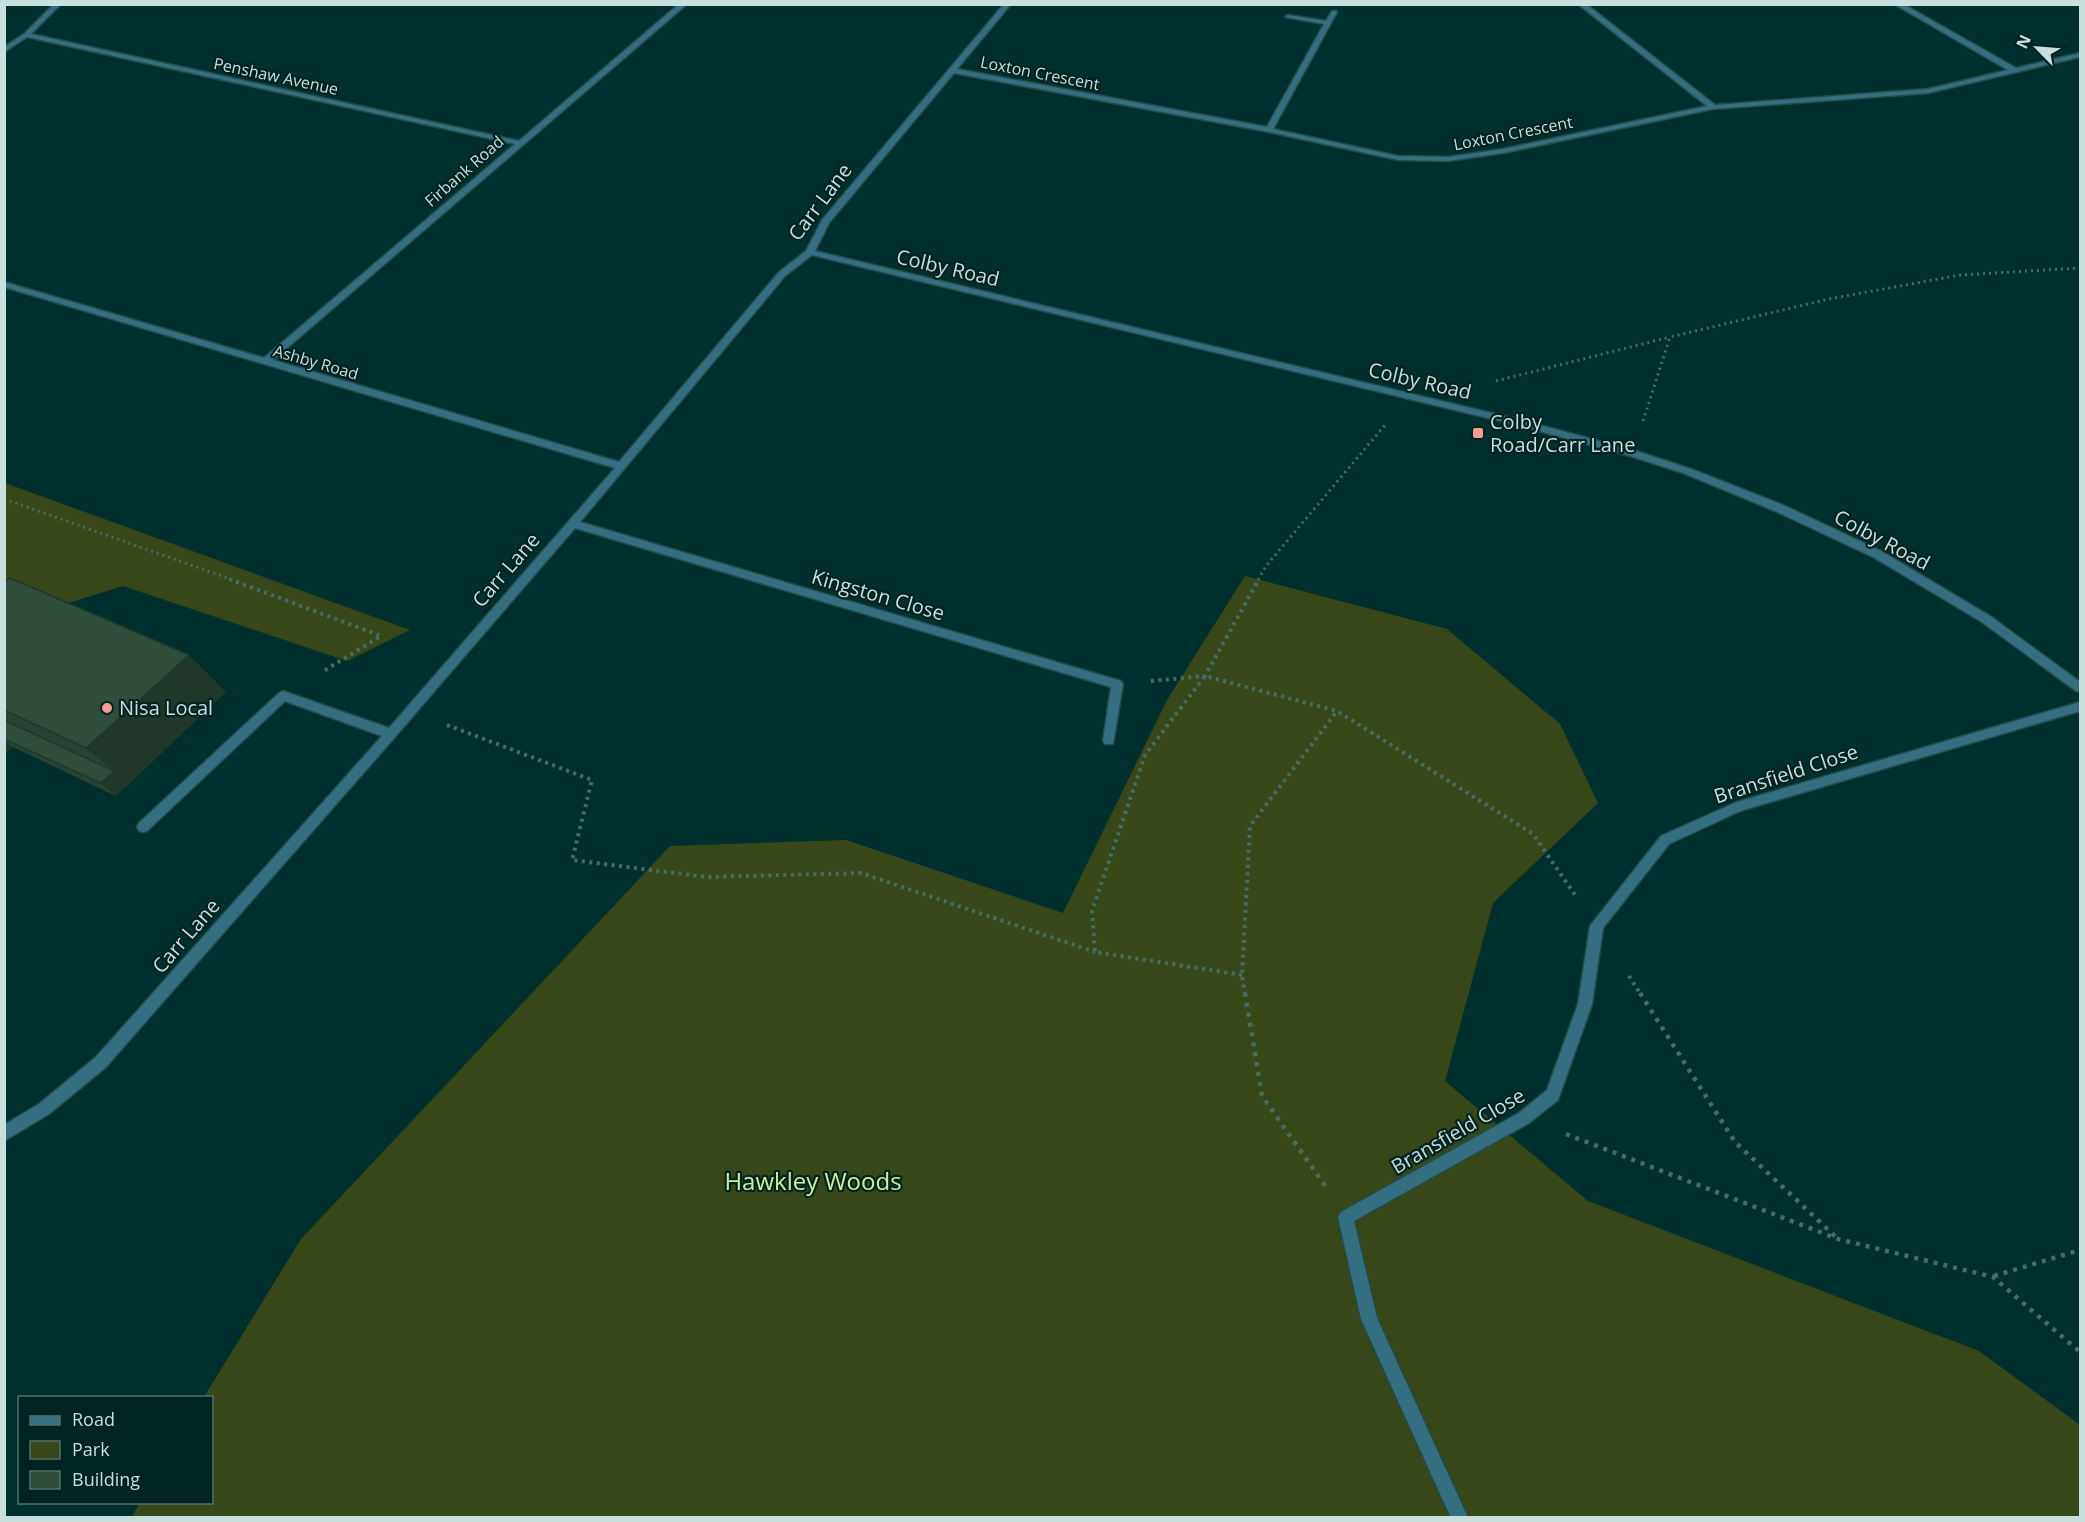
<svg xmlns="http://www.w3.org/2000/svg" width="2085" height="1522" viewBox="0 0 2085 1522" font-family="'Open Sans',sans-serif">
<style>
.green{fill:#384718}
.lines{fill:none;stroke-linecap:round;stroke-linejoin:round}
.minor-casing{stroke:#204c49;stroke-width:3}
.path-far2{stroke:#446c69;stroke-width:3;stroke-dasharray:2 4;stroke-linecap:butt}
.path-far1{stroke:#446c69;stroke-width:4;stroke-dasharray:3 4.5;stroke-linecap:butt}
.path{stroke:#446c69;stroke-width:4.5;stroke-dasharray:4 6;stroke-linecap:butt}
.minor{fill:#336f80;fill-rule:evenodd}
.wall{fill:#284333}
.shaded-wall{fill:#203729}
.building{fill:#2e4e3b;stroke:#203729;stroke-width:1.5}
.poi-dot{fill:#f59d8e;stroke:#012422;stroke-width:2}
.labels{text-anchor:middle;stroke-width:4.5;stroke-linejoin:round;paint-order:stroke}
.far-street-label{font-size:16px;fill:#c8dfdd;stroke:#012422}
.street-label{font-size:20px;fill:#c8dfdd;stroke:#012422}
.poi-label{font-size:20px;fill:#c8dfdd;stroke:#012422;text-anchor:start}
.near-park-label{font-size:24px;fill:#d0f096;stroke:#012422}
</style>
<rect width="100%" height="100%" fill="#00302d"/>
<g class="green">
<path d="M5,483L410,630L347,661L123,586L5,623Z"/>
<path d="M1245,576L1447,629L1560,724L1598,803L1493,903L1445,1081L1588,1201L1979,1351L2080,1425V1518H131L140,1503L212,1502V1398L204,1397L301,1239L670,846L846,840L1063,913L1167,700Z"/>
</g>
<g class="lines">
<g class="minor-casing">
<g id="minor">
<path d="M54,4H61L31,34L519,141L679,4H687L273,360L619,462L779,272L806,251L822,220L1004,4H1011L957,69L1267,127L1324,24L1285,17L1288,15L1326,21L1332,11H1336L1337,12L1273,129L1398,156L1448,157L1503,149L1707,106L1578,4H1586L1715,105L1928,89L2008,70L1894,4H1903L2016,68L2080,53V57L1928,93L1713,109L1503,153L1448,161L1398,160L1269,132L954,73L829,223L815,251L1525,421L1636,451L1691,469L1783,505L1881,551L1990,616L2080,682V692L2076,691L1982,622L1873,557L1775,511L1683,473L1630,456L1525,427L812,255L785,276L580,522L1121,681L1123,684L1113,744H1105L1103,741L1111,687L575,528L395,737L106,1067L49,1114L4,1141V1125L39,1104L96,1057L382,736L285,701L147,831L143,832L139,831L137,827L139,823L279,693L283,691L389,728L615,468L4,287V282L264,358L515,144L27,37L4,52V47L24,34Z"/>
<path d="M2080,702V711L1740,811L1669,844L1603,928L1592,1004L1558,1100L1529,1123L1354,1221L1377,1318L1468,1518H1451L1361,1319L1338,1217L1341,1212L1519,1113L1547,1090L1578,1004L1590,926L1661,836L1737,802Z"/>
</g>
</g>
<g class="path-far2">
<path d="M1496,381L1670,337"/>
<path d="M1643,421L1670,337L1829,299L1960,275L2080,268"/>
<path d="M4,499L233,580"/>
<path d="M1258,580L1266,566L1385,425"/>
</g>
<g class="path-far1">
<path d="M229,579L381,636L322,672"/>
<path d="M1151,681L1205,676L1259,579"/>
<path d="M447,725L592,780L572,860L706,877L861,873L1095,952"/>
<path d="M1242,975L1095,952L1092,911L1145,755L1205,676L1337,711L1533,834L1575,895"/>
<path d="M1629,976L1641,995"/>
<path d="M1245,995L1242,975L1250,826L1337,711"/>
</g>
<g class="path">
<path d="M1245,993L1262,1096L1326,1187"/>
<path d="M1640,993L1735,1142L1838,1239"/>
<path d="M1566,1134L1838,1239L1993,1277L2080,1352"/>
<path d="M1994,1276L2080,1250"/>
</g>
<use href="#minor" class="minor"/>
</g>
<path class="wall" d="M4,582L226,692L116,796L13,747L4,755Z"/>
<g class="shaded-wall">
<path d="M189,655L226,692L116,796L101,783L114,771L86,748Z"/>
<path d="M4,741L13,747L4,755Z"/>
</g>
<g class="building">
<path d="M10,578L189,655L86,748L4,710V582Z"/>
<path d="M4,720L114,771L101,783L4,739Z"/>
</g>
<g class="poi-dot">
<rect x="1472" y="427" width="12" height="12" rx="3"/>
<circle cx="107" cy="708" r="6"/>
</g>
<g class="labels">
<g class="far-street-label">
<text transform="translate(1040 73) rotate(11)" y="6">Loxton Crescent</text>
<text transform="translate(276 76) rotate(12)" y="6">Penshaw Avenue</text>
<text transform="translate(1513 133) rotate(-11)" y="6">Loxton Crescent</text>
<text transform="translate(464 171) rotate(-41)" y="6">Firbank Road</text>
<text transform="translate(316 362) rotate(16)" y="6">Ashby Road</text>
</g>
<g class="street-label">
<text transform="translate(820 202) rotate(-53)" y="7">Carr Lane</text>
<text transform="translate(948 268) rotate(13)" y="7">Colby Road</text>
<text transform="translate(1420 381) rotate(13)" y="7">Colby Road</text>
<text transform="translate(1882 540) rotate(28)" y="7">Colby Road</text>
<text transform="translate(506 570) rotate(-49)" y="7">Carr Lane</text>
<text transform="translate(878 595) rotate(16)" y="7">Kingston Close</text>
<text transform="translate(1786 774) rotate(-18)" y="7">Bransfield Close</text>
<text transform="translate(186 936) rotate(-49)" y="7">Carr Lane</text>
<text transform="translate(1458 1131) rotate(-30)" y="7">Bransfield Close</text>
</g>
<g class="poi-label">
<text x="1490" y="429">Colby<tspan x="1490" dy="23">Road/Carr Lane</tspan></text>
<text x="119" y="715">Nisa Local</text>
</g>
<g class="near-park-label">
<text x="813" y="1190">Hawkley Woods</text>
</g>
</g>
<rect width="2085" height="1522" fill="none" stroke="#c8dfdd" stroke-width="12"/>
<rect x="18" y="1396" width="195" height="108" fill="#012422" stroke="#516f6d" stroke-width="1.5"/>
<rect x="30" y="1416" width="30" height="9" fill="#336f80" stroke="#516f6d" stroke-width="1.5"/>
<text x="72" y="1426" font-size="18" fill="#c8dfdd">Road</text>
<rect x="30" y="1441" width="30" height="18" fill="#384718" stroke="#516f6d" stroke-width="1.5"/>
<text x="72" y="1456" font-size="18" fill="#c8dfdd">Park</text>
<rect x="30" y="1471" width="30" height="18" fill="#2e4e3b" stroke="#516f6d" stroke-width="1.5"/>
<text x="72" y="1486" font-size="18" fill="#c8dfdd">Building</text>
<g transform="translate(2037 48) rotate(295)" stroke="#012422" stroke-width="4.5" paint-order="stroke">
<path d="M0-4.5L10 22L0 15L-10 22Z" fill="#c8dfdd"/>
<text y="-9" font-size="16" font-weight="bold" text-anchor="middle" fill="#c8dfdd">N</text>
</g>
</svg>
